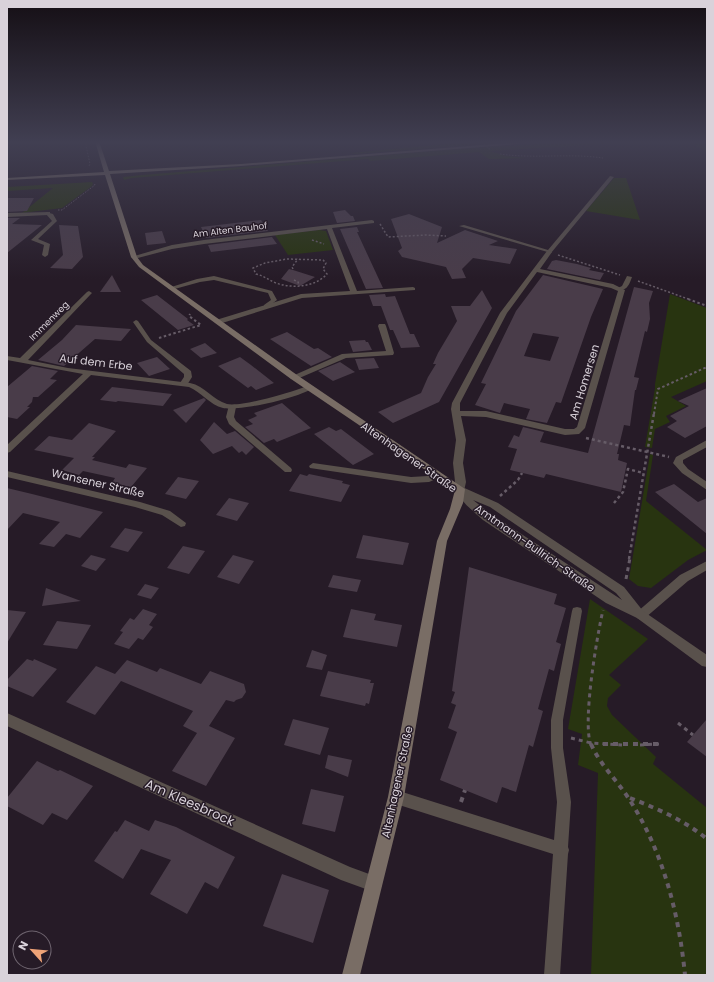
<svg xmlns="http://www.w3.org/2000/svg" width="714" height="982" viewBox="0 0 714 982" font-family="Poppins,sans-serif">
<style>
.green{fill:#283410}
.building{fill:#493c49;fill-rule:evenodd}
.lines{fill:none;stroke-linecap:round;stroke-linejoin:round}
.path-far5{stroke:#665c67;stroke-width:1;stroke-dasharray:1.5 1.5;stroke-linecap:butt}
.path-far4{stroke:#665c67;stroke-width:1.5;stroke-dasharray:2 2;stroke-linecap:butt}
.path-far3{stroke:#665c67;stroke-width:2;stroke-dasharray:2.5 2.5;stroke-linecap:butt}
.path-far2{stroke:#665c67;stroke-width:2.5;stroke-dasharray:3 3;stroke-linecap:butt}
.path-far1{stroke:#665c67;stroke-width:3;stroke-dasharray:4 4;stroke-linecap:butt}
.path{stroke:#665c67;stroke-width:4;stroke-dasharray:5 5;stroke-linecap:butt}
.service{fill:#59514c;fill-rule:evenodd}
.minor{fill:#59514c;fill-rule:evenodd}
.tertiary{fill:#59514c;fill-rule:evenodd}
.secondary{fill:#796d65;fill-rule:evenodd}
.path-bridge{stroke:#665c67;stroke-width:1;stroke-dasharray:1.5 1.5;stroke-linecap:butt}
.labels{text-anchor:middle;stroke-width:3;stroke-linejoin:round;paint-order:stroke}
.far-street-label{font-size:9px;fill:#d9d2da;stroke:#261b27}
.street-label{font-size:11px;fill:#d9d2da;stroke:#261b27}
.near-street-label{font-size:13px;fill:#d9d2da;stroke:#261b27}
</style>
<rect width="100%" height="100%" fill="#261b27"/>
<g class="green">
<path d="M476,141H523L355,154L351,153Z"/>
<path d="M585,141H707V152L690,142L602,144L490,151L506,156L526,158L489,159L479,152L370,161L368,159L132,178L124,180L123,177L142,175L472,148Z"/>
<path d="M614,178H626L640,220L586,211Z"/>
<path d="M92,182L93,184L92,186L62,208L22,213L53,188L7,191V187Z"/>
<path d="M319,230L326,231L333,250L288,255L275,235Z"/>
<path d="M670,294L707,308V381L671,397L686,406L666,416L670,422L655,429L652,448L645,447L655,388V384Z"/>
<path d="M650,454L653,455L646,501L707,550L688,560L651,588L638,586L629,579Z"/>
<path d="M590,599L648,639L609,675L621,685L608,698L607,706L612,715L656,757L653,764L707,808V975H591L598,773L578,765L582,734L568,729Z"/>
</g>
<g class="building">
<path d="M7,198H34L27,211L7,212Z"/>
<path d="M345,210L351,216H353L355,221L337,223L333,212Z"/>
<path d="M409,214L442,227L437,243L465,230L498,241L489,245L517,249L510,264L473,258L462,269L466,278L452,279L446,267L402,257L398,251L402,248L391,219Z"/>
<path d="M7,218H20L12,224L42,225L7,253Z"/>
<path d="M261,220L268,231L206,238L201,227Z"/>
<path d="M59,225L78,226L83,257L72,269L50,268L63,255Z"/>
<path d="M357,227L359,232H357L383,288L366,289L340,229Z"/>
<path d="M162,231L166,243L147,245L145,233Z"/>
<path d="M272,237L277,244L211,252L208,245Z"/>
<path d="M556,260L577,264L591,268L589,270L604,273L600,280L547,269L552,261Z"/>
<path d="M289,269L293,270L315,277L300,286L281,279Z"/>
<path d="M112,275L121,292H100Z"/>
<path d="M543,275L603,289L591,317L561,403L556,402L547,423L526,419L530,409L504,403L500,413L475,405L486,384L481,383L516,311ZM533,333L559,337L550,361L524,356Z"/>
<path d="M634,287L653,291L649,303L650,319L647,332L645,331L634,377L639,378L636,390H635L630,426L624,425L617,454H619L618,460L627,463L621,492L546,474L544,478L510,470L517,449L508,447L514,435L519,437L523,427L544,432L540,442L588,453Z"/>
<path d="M482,290L492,308L439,402L393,423L378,412L421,393L428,377L436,364H433L438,353L457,321L451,306H470Z"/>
<path d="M385,294L386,297L395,296L410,334H414L420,347L401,348L393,330H390L381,306H373L369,295Z"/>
<path d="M157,295L188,319L187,320L194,325L178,330L141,300Z"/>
<path d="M76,325L131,329L121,341L95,339L64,366L38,360L62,340Z"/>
<path d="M287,332L314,349L318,348L332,357L311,366L270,339Z"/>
<path d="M365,340L366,342H368L372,350L353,352L349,341Z"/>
<path d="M205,343L217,353L201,358L190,349Z"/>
<path d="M157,357L170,369L149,376L137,363Z"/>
<path d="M240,357L251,365L274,383L256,390L251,386L248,388L218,366Z"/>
<path d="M374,358L379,368L359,370L355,359Z"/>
<path d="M340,362L355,372L333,381L318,371Z"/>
<path d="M32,366L58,371L50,379L57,380L38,397H33L32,402L27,407H30L17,419L7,417V387Z"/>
<path d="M112,387L172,394L163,406L118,401L116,402L100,400Z"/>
<path d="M707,388V426L685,438L667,427L677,421L670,416L689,406L678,401Z"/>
<path d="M204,398L206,400L186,423L173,410Z"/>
<path d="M282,403L311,428L277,442L274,439L264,443L245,427L253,424L248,420L257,416L254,413Z"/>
<path d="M214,422L227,434L235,431L254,447L246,455L242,451L239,453L232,446L213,454L200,440Z"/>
<path d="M89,423L116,431L92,457H95L92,460L126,468L129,464L147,468L131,487L112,483L115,478L83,471L79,475L62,470L74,458L34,450L49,436L72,440Z"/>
<path d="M329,427L336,431L341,429L374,454L353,465L314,434Z"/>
<path d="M300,474L307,476L309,474L343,481L342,483L350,485L341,502L289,491Z"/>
<path d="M178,477L199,481L186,499L165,494Z"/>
<path d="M674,484L698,502L707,498V534L655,492Z"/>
<path d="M7,488L32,494L103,512L80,538L66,534L54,547L39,544L60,522L23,513L7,530Z"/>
<path d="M229,498L249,503L237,521L216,515Z"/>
<path d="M125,528L143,532L128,552L110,547Z"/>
<path d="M363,535L409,543L403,565L356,558Z"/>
<path d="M183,546L205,551L189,574L167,568Z"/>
<path d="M91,555L106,559L96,571L81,566Z"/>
<path d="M233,555L254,561L239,584L217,577Z"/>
<path d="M469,567L557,594L554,604L566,608L556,642L561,644L554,671L549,669L538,709L543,711L533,747L529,745L516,792L502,787L497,803L440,780L457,732L448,728L456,705L451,703L455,692L452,691Z"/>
<path d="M333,575L361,580L357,592L328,587Z"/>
<path d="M145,584L159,588L151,599L137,595Z"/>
<path d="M46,588L81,601L42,606Z"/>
<path d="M143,609L157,614L149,625L153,627L143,640L138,638L129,649L114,644L123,632L120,631L130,618L134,620Z"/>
<path d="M351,609L376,614L374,620L402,625L397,647L343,637Z"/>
<path d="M7,610L26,612L7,643Z"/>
<path d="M57,621L91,625L77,649L43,645Z"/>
<path d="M312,650L327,655L322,670L306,667Z"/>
<path d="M27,659L33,661L34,659L57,669L33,697L7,686V680Z"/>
<path d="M127,660L157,672L160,668L201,684L210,671L244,684L246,692L242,698L236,700L234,702L226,700L209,726L235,738L206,786L172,771L197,733L183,726L193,711L121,681L95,715L66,702L96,666L115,674Z"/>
<path d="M328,671L371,680L370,683H374L369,704L366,703L365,706L320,696Z"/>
<path d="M293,719L329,728L320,755L284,745Z"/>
<path d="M707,719V757L687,742Z"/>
<path d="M328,755L352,760L348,777L325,768Z"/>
<path d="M37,761L58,771L60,770L93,786L67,820L52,813L43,825L7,806V798Z"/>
<path d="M311,789L344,796L335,832L302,824Z"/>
<path d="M125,820L149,831L155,820L176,827L235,857L218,889L205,882L187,914L150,894L171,860L141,849L123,879L94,861L115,831L117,832Z"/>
<path d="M282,874L329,890L313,943L263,926Z"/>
</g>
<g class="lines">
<g class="path-far5">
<path d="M85,141L90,164L89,166"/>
<path d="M500,154C535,159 569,153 603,158"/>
<path d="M58,210H62L95,185L94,183"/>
</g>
<g class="path-far4">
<path d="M380,224L388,237L426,235L446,236"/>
<path d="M312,240L324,244"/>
<path d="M558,255L620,275"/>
<path d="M287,259L323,260L326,263L323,269L327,274C315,287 293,289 276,283C269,280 264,276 256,274L253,268L265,263Z"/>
<path d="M293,269L292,267L298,259"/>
<path d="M294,280L298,282L299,285"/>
<path d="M638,281L691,300"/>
</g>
<g class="path-far3">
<path d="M688,299L707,306"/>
<path d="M159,338L201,325L189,316L190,314"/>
<path d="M654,414L658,389L707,367"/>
</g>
<g class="path-far2">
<path d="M586,438L669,457"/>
<path d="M500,496L518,480L522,473"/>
<path d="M614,503L623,492L628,469L643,473"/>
<path d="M629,559L654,413"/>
</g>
<g class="path-far1">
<path d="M626,579L630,558"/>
<path d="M678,723L693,735"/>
<path d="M571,738L591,743L622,745"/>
<path d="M591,745C582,723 597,636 603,610"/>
<path d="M640,745L659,744"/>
</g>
<g class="path">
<path d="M591,744C600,765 617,780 629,799C663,851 679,914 685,975"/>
<path d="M603,744H659"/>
<path d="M630,798C658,809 684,820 707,839"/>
<path d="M461,802L465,790"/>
</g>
<g class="service">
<path d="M610,176L614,177L551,253L459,226L464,225L548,250Z"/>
<path d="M46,212L53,214L57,221L38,239L50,244L48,255L45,257L42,255L44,245L31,240L52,221L46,214Z"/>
<path d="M214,276L272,291L277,300L268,307H264V305L271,300L268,293L214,280L200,282L171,290L168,288L197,279Z"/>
<path d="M627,276L632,277C629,285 627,291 618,290V288L622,286Z"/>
<path d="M136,320L138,321L151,340L191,371L192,377L187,385H181L180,383L184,377V374L147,342L133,322Z"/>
<path d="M229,405H232L236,407L234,417L236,421L291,468L292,470L291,472H285L229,424L226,417Z"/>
<path d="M313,463L411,477L428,476L438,472L442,475L441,477L429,482L411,483L310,468L309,466Z"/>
<path d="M577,607L581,608L582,611L563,720V748L571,802L568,847L569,850L568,854L560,975H544L553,854L396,804L391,802L389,797L391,792L396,790L554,840L557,802L551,748V720L572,611L573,608Z"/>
</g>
<g class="minor">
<path d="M50,212V214L48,215L7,217V213Z"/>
<path d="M372,220L374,221V223L332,228L357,291L413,287L415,288V290L302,298L219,324L215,322L216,320L301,294L350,291L327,229L204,244L172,249L134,259L131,257L172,245L204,240Z"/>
<path d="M549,250L552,252L540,269L613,284L625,290L585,428L579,434L565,435L486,417L461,416L466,440L463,463L466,482L464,491H456L453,463L456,440L451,409L452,403L500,313L547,251ZM537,272L611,288L618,291L577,427L574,429H565L486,411H460V403L507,313Z"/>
<path d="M89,291L92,293L91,294L28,360L68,368L190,383C205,386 213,400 227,404C240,407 285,394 299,389C303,388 306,386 310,385L314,387C304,397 237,412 223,408C210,405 201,392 189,387L91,375L10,452L7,453V445L83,374L7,360V356L20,358L87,292Z"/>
<path d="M379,324H385L386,326L394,353L393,355L346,358L297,379H291L290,377L342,354L386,351L378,326Z"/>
<path d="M707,440V447L683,460V463L688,469L707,482V490L682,473L673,463L676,457Z"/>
<path d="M7,471L140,502L170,511L186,523L185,526L181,527L162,515L135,507L7,477Z"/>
<path d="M707,561V570L688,581L645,618L641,620L637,618L635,615L637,612L680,575Z"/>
<path d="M7,713L350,867L380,878L382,884L380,890L374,892L341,880L7,726Z"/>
</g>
<path class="tertiary" d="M460,486L498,503L624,587L643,611L707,655V667L702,666L637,618L606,603L483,520C473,511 460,501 455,489ZM473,500L490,507L616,593L622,600L491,514Z"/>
<path class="secondary" d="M95,141H99L109,171L241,164L532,141H556L241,166L110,174L137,257L143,265L297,375L465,489L463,503L447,541L404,797L360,975H342L388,797L437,541L450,509L455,490L291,379L139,267L131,257L105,175L7,180V178L104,172Z"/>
<path class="path-bridge" d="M479,141L491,150"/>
</g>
<linearGradient id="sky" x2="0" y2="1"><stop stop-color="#150f15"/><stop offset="0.51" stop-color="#413f52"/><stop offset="1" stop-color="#413f52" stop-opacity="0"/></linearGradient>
<rect width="714" height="279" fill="url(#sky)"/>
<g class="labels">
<g class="far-street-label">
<text transform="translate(230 230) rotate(-7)" y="3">Am Alten Bauhof</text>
<text transform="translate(49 321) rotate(-45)" y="3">Immenweg</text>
</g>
<g class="street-label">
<text transform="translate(96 362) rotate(7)" y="4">Auf dem Erbe</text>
<text transform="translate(584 382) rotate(-73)" y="4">Am Homersen</text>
<text transform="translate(409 457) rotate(35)" y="4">Altenhagener Straße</text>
<text transform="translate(98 483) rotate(13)" y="4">Wansener Straße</text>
<text transform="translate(535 548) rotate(35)" y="4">Amtmann-Bullrich-Straße</text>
<text transform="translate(397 782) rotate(-78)" y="4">Altenhagener Straße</text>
</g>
<g class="near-street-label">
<text transform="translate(190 802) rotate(24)" y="5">Am Kleesbrock</text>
</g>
</g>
<rect width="714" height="982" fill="none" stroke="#d9d2da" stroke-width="16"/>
<g transform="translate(32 950) rotate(297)"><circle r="19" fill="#261b27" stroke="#6e646f"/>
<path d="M0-3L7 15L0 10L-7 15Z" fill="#efa377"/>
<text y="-6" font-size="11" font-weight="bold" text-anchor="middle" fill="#d9d2da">N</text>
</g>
</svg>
